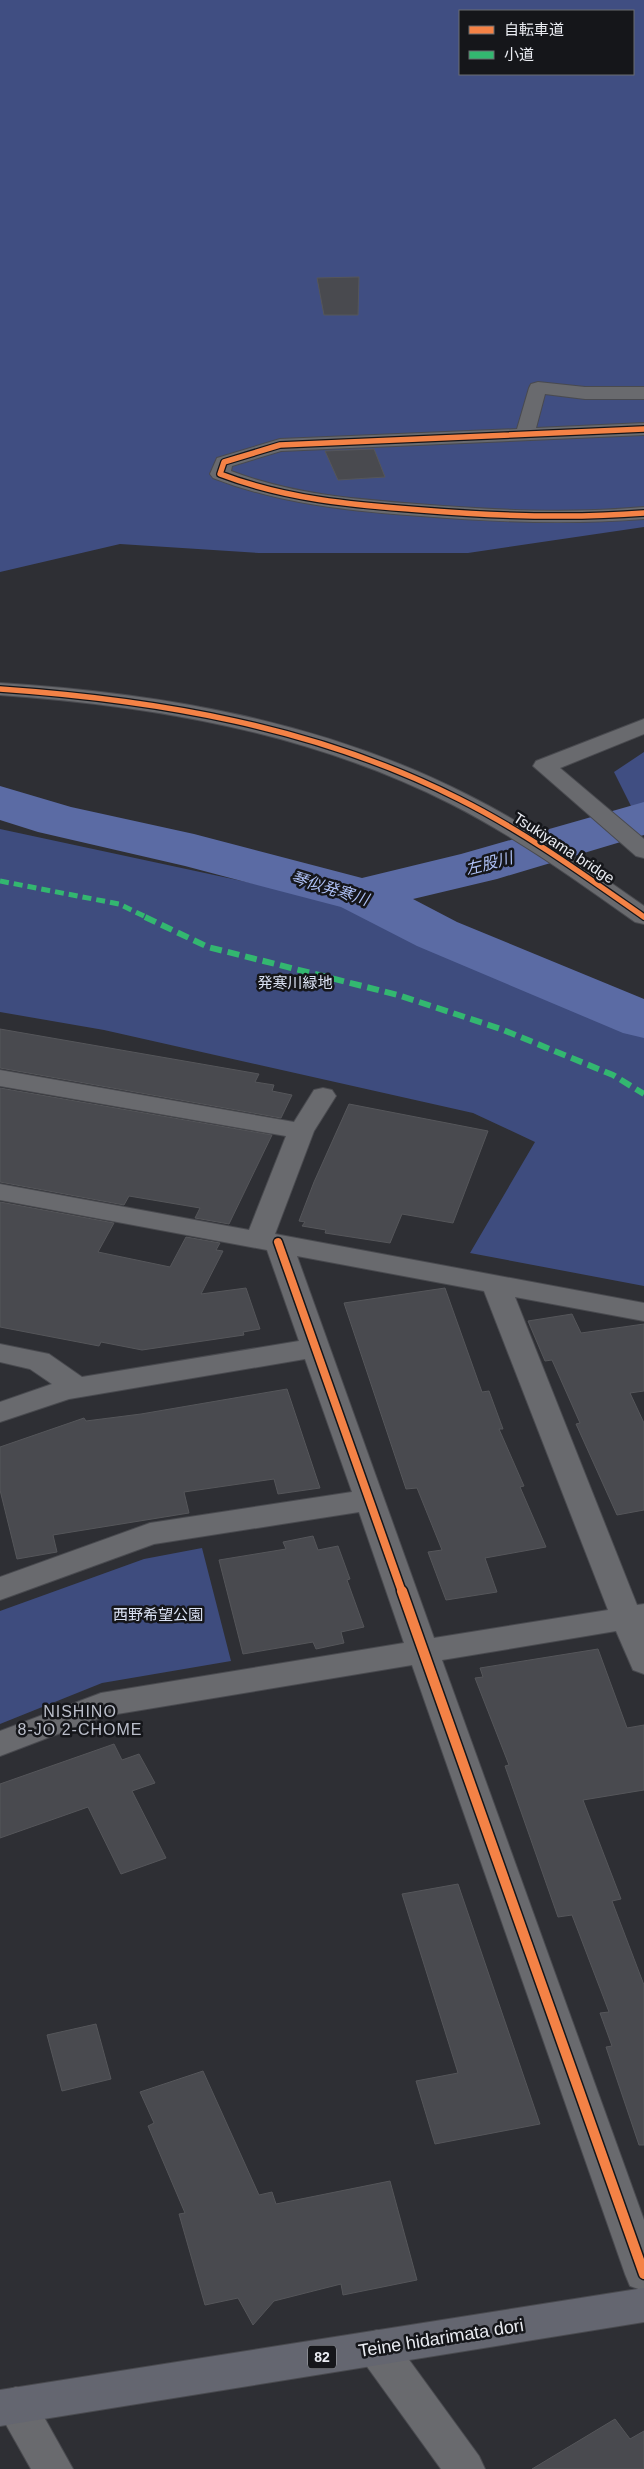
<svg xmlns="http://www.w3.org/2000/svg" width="644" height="2469" viewBox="0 0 644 2469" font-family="Arial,'Noto Sans JP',sans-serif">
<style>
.green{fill:#3e4c7e}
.forest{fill:#404e82;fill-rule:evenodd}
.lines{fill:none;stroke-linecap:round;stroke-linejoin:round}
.river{fill:#5b6ba4;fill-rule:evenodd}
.building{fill:#494a4f;stroke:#55565a}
.minor-casing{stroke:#494a4f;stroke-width:2}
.major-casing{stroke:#494a4f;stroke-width:2}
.minor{fill:#696a6e;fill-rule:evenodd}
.major{fill:#646670;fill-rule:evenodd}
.quiet-far1{stroke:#33b770;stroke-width:5;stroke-dasharray:9 5;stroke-linecap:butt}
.quiet{stroke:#33b770;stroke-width:6;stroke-dasharray:12 6;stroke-linecap:butt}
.cycleway-far2-casing{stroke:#15161a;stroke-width:8}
.cycleway-far1-casing{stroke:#15161a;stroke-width:11}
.cycleway-casing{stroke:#15161a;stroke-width:13}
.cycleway-far2{stroke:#f48246;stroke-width:5.5}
.cycleway-far1{stroke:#f48246;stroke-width:8}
.cycleway{stroke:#f48246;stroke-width:10}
.labels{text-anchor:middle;stroke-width:5;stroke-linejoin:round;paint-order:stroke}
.shield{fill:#15161a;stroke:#aaacb1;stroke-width:1}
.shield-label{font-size:14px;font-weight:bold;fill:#eaecf2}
.street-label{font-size:15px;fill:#eaecf2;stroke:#15161a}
.park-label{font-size:15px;fill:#dbe2f4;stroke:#15161a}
.water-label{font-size:16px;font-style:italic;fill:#adbff3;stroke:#15161a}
.neighbourhood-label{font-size:16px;letter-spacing:1px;fill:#bbbfcb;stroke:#15161a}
.near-street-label{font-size:18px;fill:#eaecf2;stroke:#15161a}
</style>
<rect width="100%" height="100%" fill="#2e2f34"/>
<g class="green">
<path d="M0,829L344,903L644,1034V1286L470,1253L535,1142L473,1113L104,1030L0,1012Z"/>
<path d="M202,1548L231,1661L102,1683L0,1724V1611L144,1559Z"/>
</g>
<g class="forest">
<path d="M0,0H644V527L468,553H259L120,544L0,572ZM460,11H633V74H460Z"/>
<path d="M644,752V825L641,826L614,772Z"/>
</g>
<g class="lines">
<path class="river" d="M0,786L71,807L194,834L362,878L461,854L644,802V835L497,879L413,899L457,922L644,999V1038L623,1033L417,946L341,907L185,866L38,832L0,820Z"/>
</g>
<g class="building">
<path d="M359,277L358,315H324L317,278Z"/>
<path d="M374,449L385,477L338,480L325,451Z"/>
<path d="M0,1029L259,1074L255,1082L274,1085L272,1091L292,1095L281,1118L0,1068Z"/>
<path d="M0,1088L272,1135L229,1224L195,1218L200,1208L129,1196L124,1205L0,1182Z"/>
<path d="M349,1104L488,1131L453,1223L402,1214L390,1243L325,1233L326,1230L302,1226L305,1222L299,1221L314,1182Z"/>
<path d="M0,1202L114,1223L98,1252L170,1267L186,1237L220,1243L216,1250L223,1251L201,1294L246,1288L260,1329L243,1332L244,1335L142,1350L101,1342L99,1346L0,1327Z"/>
<path d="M445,1288L482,1392L489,1391L503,1429H499L524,1486L520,1487L546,1547L485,1558L497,1592L446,1600L428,1552L442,1550L417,1488L406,1489L344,1303Z"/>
<path d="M572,1314L581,1333L644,1324V1391L630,1393L644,1423V1510L617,1515L576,1424L580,1423L552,1360L545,1361L528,1321Z"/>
<path d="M287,1389L320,1488L278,1494L274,1479L184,1492L189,1513L53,1535L57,1552L17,1559L0,1490V1447L84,1418L86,1421L141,1414Z"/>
<path d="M313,1536L318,1550L338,1546L350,1579L347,1580L364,1627L341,1632L344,1643L316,1649L313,1642L243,1654L219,1560L286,1549L283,1542Z"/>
<path d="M598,1649L627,1728L644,1725V1790L583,1800L621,1899L612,1901L644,1985V2145H639L606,2047L612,2046L600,2013L609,2012L572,1915L558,1917L505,1766L509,1765L475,1678L483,1677L480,1668Z"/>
<path d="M114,1744L122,1760L139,1754L155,1783L132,1791L166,1858L121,1874L88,1807L0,1838V1784Z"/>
<path d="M458,1884L540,2124L435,2144L416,2081L458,2073L402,1894Z"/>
<path d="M96,2024L111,2079L62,2091L47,2035Z"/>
<path d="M203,2071L259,2195L272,2192L276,2204L390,2181L417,2280L343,2295L341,2284L274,2301L253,2325L238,2298L205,2305L179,2214L185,2213L148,2126L154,2123L140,2092Z"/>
<path d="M615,2419L630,2439L644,2431V2469H532Z"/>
</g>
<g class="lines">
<g class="minor-casing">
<g id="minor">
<path d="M538,382L585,387H644V399H585L545,394L536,428L644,423V435L281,451L232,466L231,471C291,494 353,499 417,504C493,510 568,514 644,507V519C569,525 495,522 421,516C349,511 280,504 213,478L210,474L217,458L280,439L517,429L529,388L531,384Z"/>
<path d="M0,683C161,693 323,721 468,795C530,826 587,866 644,906V924L635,922C576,880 516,837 451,804C311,733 156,706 0,695Z"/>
<path d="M644,719V734L560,768L644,839V858L636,856L533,766L536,761Z"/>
<path d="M0,1070L294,1122L314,1090L323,1088L332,1090L336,1096L314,1131L275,1234L644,1303V1321L515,1297L637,1605L644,1604V1674L633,1670L616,1631L442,1660L644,2220V2291L630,2286L625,2274L412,1665L105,1716L0,1756V1731L101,1693L404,1643L359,1512L154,1544L0,1600V1577L150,1523L352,1492L305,1359L69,1399L0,1422V1402L52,1384L30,1369L0,1362V1344L49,1354L82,1377L299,1341L267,1250L0,1200V1184L249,1230L286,1136L0,1086ZM297,1256L484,1291L608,1610L434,1638Z"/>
<path d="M377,2330L391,2335L479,2456L485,2469H441L363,2361L357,2348L363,2335Z"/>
<path d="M16,2387L30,2392L73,2469H31L0,2414L2,2392Z"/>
</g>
</g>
<g class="major-casing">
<path id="major" d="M644,2288V2322L0,2426V2390Z"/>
</g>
<use href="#minor" class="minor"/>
<use href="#major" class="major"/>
<path class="quiet-far1" d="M0,881L119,904L148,918"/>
<path class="quiet" d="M145,917L208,947L398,995L501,1029L613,1075L644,1094"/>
<g class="cycleway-far2-casing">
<g id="cycleway-far2">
<path d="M644,429L280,445L224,462L220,474C285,499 352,505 421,510C495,516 569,519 644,513"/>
<path d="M0,689C158,700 317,727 459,799C525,832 584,875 644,917"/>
</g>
</g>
<g class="cycleway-far1-casing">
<path id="cycleway-far1" d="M278,1242L402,1592"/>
</g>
<g class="cycleway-casing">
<path id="cycleway" d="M402,1591L644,2274"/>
</g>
<use href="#cycleway-far2" class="cycleway-far2"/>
<use href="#cycleway-far1" class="cycleway-far1"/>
<use href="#cycleway" class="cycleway"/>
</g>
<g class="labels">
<rect class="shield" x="308" y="2345.5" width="28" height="23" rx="4"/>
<g class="shield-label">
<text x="322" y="2362">82</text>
</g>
<g class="street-label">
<text transform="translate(564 848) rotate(33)" y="5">Tsukiyama bridge</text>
</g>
<g class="park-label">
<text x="295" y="988">発寒川緑地</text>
<text x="158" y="1620">西野希望公園</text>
</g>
<g class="water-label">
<text transform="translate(489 863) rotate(-15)" y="6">左股川</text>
<text transform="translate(330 888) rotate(17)" y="6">琴似発寒川</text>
</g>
<g class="neighbourhood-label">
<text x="80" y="1717">NISHINO<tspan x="80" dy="18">8-JO 2-CHOME</tspan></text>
</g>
<g class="near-street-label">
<text transform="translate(441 2338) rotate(-9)" y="6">Teine hidarimata dori</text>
</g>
</g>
<rect x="459" y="10" width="175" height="65" fill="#15161a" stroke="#6a6c70"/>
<rect x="469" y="26" width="25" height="8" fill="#f48246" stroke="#6a6c70"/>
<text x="504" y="35" font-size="15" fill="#eaecf2">自転車道</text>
<rect x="469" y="51" width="25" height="8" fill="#33b770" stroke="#6a6c70"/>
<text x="504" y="60" font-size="15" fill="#eaecf2">小道</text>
</svg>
